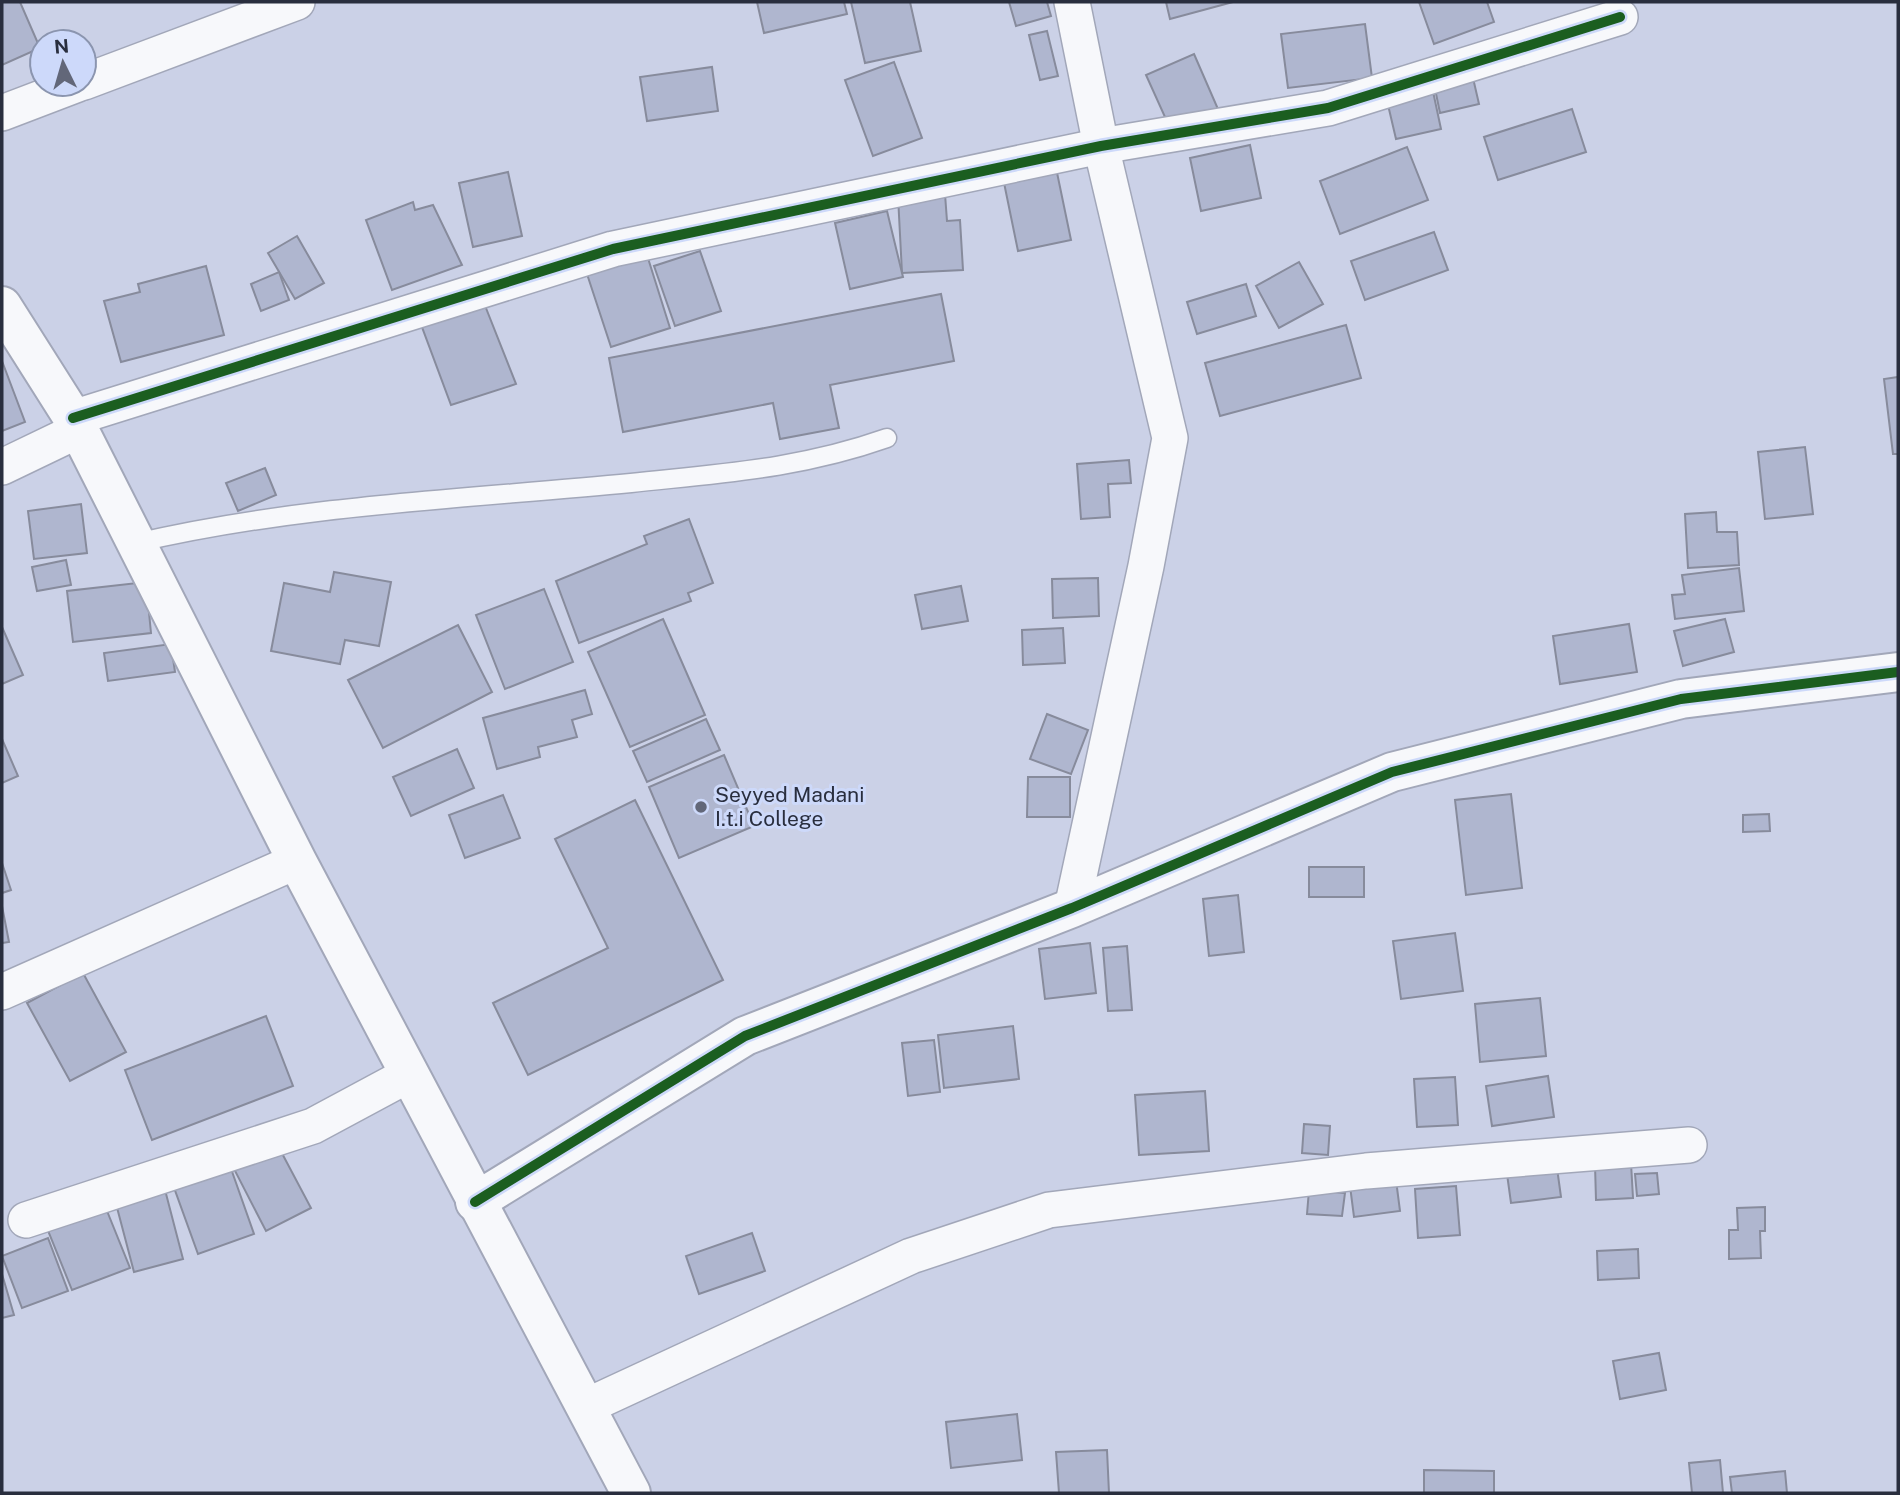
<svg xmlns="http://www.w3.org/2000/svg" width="1900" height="1495" viewBox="0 0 1900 1495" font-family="'Public Sans',sans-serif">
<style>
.building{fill:#afb6cf;stroke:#878b9c;stroke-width:2}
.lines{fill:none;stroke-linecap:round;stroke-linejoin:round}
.service-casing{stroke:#a2a7b9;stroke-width:21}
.minor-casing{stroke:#a2a7b9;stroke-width:38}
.tertiary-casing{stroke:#a2a7b9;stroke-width:42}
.service{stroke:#f7f8fb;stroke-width:18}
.minor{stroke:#f7f8fb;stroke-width:35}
.tertiary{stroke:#f7f8fb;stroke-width:38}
.cycleway-casing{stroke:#cdd9fa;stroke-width:15}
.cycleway{stroke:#1b5e20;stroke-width:10}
.poi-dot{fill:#626779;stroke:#cdd9fa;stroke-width:2.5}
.labels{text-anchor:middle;stroke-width:6;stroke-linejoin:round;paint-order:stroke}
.poi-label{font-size:21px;fill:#292e3e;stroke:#cdd9fa;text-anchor:start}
</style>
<rect width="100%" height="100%" fill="#cbd1e7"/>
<g class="building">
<path d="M2,2H20L40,48L2,65Z"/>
<path d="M757,2H844L847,14L764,33Z"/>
<path d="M851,2H910L921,51L865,63Z"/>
<path d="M1009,2H1047L1051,16L1016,26Z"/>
<path d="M1166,2H1233L1170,19Z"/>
<path d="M1419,2H1487L1494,22L1434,44Z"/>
<path d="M1365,24L1372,78L1288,88L1281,34Z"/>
<path d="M1047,31L1058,76L1040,80L1029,35Z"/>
<path d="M1194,54L1221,116L1174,137L1146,75Z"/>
<path d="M894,62L922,138L873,156L845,80Z"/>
<path d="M1470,65L1479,104L1440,113L1432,74Z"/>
<path d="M712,67L718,111L647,121L640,77Z"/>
<path d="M1431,82L1441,129L1396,139L1385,92Z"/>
<path d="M1572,109L1586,152L1498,180L1484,137Z"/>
<path d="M1250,145L1261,198L1201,211L1190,158Z"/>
<path d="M1407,147L1428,200L1340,234L1320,181Z"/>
<path d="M1055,163L1071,240L1018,251L1002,173Z"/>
<path d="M508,172L522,236L473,247L459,183Z"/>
<path d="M945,194L947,221L960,220L963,270L902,273L898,196Z"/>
<path d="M413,202L415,210L433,205L462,265L392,290L366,220Z"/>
<path d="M887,211L903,277L850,289L835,223Z"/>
<path d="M1434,232L1448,270L1365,300L1351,261Z"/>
<path d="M297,236L324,283L295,299L268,253Z"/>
<path d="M700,251L721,311L675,326L654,266Z"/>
<path d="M647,255L670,328L611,347L587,274Z"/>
<path d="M1299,262L1323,304L1279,328L1256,286Z"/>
<path d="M206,266L224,335L121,362L104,301L140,292L138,284Z"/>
<path d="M279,272L289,300L261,311L251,284Z"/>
<path d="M1246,284L1256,316L1197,334L1187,302Z"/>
<path d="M941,294L954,361L830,385L839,428L780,439L773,403L623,432L609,358Z"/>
<path d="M482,298L516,384L451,405L419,319Z"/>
<path d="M1346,325L1361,378L1220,416L1205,363Z"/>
<path d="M2,361L25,422L2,431Z"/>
<path d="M1898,377V454H1893L1884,379Z"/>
<path d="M1805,447L1813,514L1765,519L1758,452Z"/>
<path d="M1129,460L1131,483L1108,484L1110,517L1081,519L1077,464Z"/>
<path d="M265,468L276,495L238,511L226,483Z"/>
<path d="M81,504L87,553L34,559L28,511Z"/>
<path d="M1716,512L1717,532H1737L1739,565L1688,568L1685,514Z"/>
<path d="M689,519L713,583L688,593L691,601L579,643L556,581L647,544L644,536Z"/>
<path d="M66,560L71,585L37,591L32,567Z"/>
<path d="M1739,568L1744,611L1675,619L1672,595L1685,594L1682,575Z"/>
<path d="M334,572L391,582L379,646L345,640L340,664L271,651L284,583L330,592Z"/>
<path d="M1098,578L1099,616L1053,618L1052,579Z"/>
<path d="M146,582L151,633L73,642L67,591Z"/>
<path d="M961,586L968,621L922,629L915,595Z"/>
<path d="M544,589L573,662L505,689L476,615Z"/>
<path d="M663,619L705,715L630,747L588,652Z"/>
<path d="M1725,619L1734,652L1683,666L1674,631Z"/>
<path d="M1629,624L1637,672L1560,684L1553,636Z"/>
<path d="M458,625L492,692L383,748L348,680Z"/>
<path d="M2,627L23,675L2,684Z"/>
<path d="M1063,628L1065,663L1023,665L1022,630Z"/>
<path d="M171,644L175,672L108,681L104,653Z"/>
<path d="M585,690L592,714L572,720L577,737L538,747L540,757L497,769L483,718Z"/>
<path d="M1047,714L1088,730L1071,774L1030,759Z"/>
<path d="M706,719L720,750L647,782L633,751Z"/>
<path d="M2,739L18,776L2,783Z"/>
<path d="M457,749L474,788L411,816L393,777Z"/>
<path d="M724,755L754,826L679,858L649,787Z"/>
<path d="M1028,777H1070V817H1027Z"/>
<path d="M1511,794L1522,888L1466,895L1455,800Z"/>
<path d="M503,795L520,838L465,858L449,815Z"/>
<path d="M635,800L723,980L528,1075L493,1003L608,948L555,839Z"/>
<path d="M1769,814L1770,831L1743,832V815Z"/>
<path d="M2,863L11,890L2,893Z"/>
<rect x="1309" y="867" width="55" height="30"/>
<path d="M1238,895L1244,952L1209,956L1203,899Z"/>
<path d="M2,906L9,942L2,943Z"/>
<path d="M1455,933L1463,991L1401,999L1393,941Z"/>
<path d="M1090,943L1096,993L1045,999L1039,949Z"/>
<path d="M1127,946L1132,1010L1108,1011L1103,948Z"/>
<path d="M83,973L126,1052L70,1081L27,1003Z"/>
<path d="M1540,998L1546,1056L1480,1062L1475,1004Z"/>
<path d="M266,1016L293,1086L152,1140L125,1070Z"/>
<path d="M1013,1026L1019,1079L944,1088L938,1035Z"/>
<path d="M934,1040L940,1092L908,1096L902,1043Z"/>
<path d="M1548,1076L1554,1117L1492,1126L1486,1086Z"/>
<path d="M1455,1077L1458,1125L1417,1127L1414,1079Z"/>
<path d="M1205,1091L1209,1151L1139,1155L1135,1095Z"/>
<path d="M1304,1124L1330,1126L1328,1155L1302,1153Z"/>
<path d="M276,1142L311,1208L266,1231L232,1165Z"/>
<path d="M229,1163L254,1234L198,1254L172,1182Z"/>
<path d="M1631,1163L1633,1198L1596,1200L1595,1165Z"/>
<path d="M1557,1168L1561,1197L1511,1203L1507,1174Z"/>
<path d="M1657,1173L1659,1194L1637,1196L1635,1174Z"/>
<path d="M1396,1180L1400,1211L1354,1217L1350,1186Z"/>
<path d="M164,1186L183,1259L134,1272L115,1200Z"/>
<path d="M1456,1186L1460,1235L1418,1238L1415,1189Z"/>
<path d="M1309,1190L1345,1193L1342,1216L1307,1214Z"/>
<path d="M105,1206L130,1268L72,1290L47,1228Z"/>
<path d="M1765,1207V1231H1760L1761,1258L1729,1259V1230H1738L1737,1208Z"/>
<path d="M752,1233L765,1271L699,1294L686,1256Z"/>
<path d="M48,1238L68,1291L22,1308L2,1256Z"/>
<path d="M1638,1249L1639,1278L1598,1280L1597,1251Z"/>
<path d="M2,1274L14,1315L2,1318Z"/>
<path d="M1659,1353L1666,1390L1620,1399L1613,1361Z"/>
<path d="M1017,1414L1022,1460L951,1468L946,1422Z"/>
<path d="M1107,1450L1109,1493H1059L1056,1452Z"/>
<path d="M1720,1460L1723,1493H1692L1689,1463Z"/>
<path d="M1424,1470L1494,1471V1493H1424Z"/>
<path d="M1785,1471L1787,1493H1732L1730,1477Z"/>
</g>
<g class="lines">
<g class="service-casing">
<path id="service" d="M136,543C298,505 466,499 631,483C723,473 799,469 887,438"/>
</g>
<g class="minor-casing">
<g id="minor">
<path d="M84,82L297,2"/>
<path d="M2,113L78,84"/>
<path d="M73,418L613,249L1101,146L1328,108L1620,17"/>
<path d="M2,467L79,430"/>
<path d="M1072,908L1146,566L1170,438L1101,146L1072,2"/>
<path d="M2,992L297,861"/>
<path d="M26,1220L313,1126L408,1075"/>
<path d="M585,1407L911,1256L1049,1210L1366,1171L1689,1145"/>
</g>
</g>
<g class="tertiary-casing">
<g id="tertiary">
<path d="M2,306L73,418L297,861L631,1493"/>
<path d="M475,1202L745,1036L1072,908L1392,772L1681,699L1898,672"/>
</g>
</g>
<use href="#service" class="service"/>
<use href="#minor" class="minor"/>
<use href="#tertiary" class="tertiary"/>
<g class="cycleway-casing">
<g id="cycleway">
<path d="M73,418L613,249L1101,146L1328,108L1620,17"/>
<path d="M475,1202L745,1036L1072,908L1392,772L1681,699L1898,672"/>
</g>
</g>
<use href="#cycleway" class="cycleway"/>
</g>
<circle class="poi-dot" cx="701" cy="807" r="7"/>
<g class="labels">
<g class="poi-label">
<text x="715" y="802">Seyyed Madani<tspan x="715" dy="24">I.t.i College</tspan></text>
</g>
</g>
<rect width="1900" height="1495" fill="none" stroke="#292e3e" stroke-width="7"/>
<g transform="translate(63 63) rotate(355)"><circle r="33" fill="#cdd9fa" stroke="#8b95af" stroke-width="2"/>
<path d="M0-5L12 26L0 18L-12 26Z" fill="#626779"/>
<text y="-10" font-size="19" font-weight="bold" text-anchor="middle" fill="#292e3e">N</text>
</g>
</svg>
